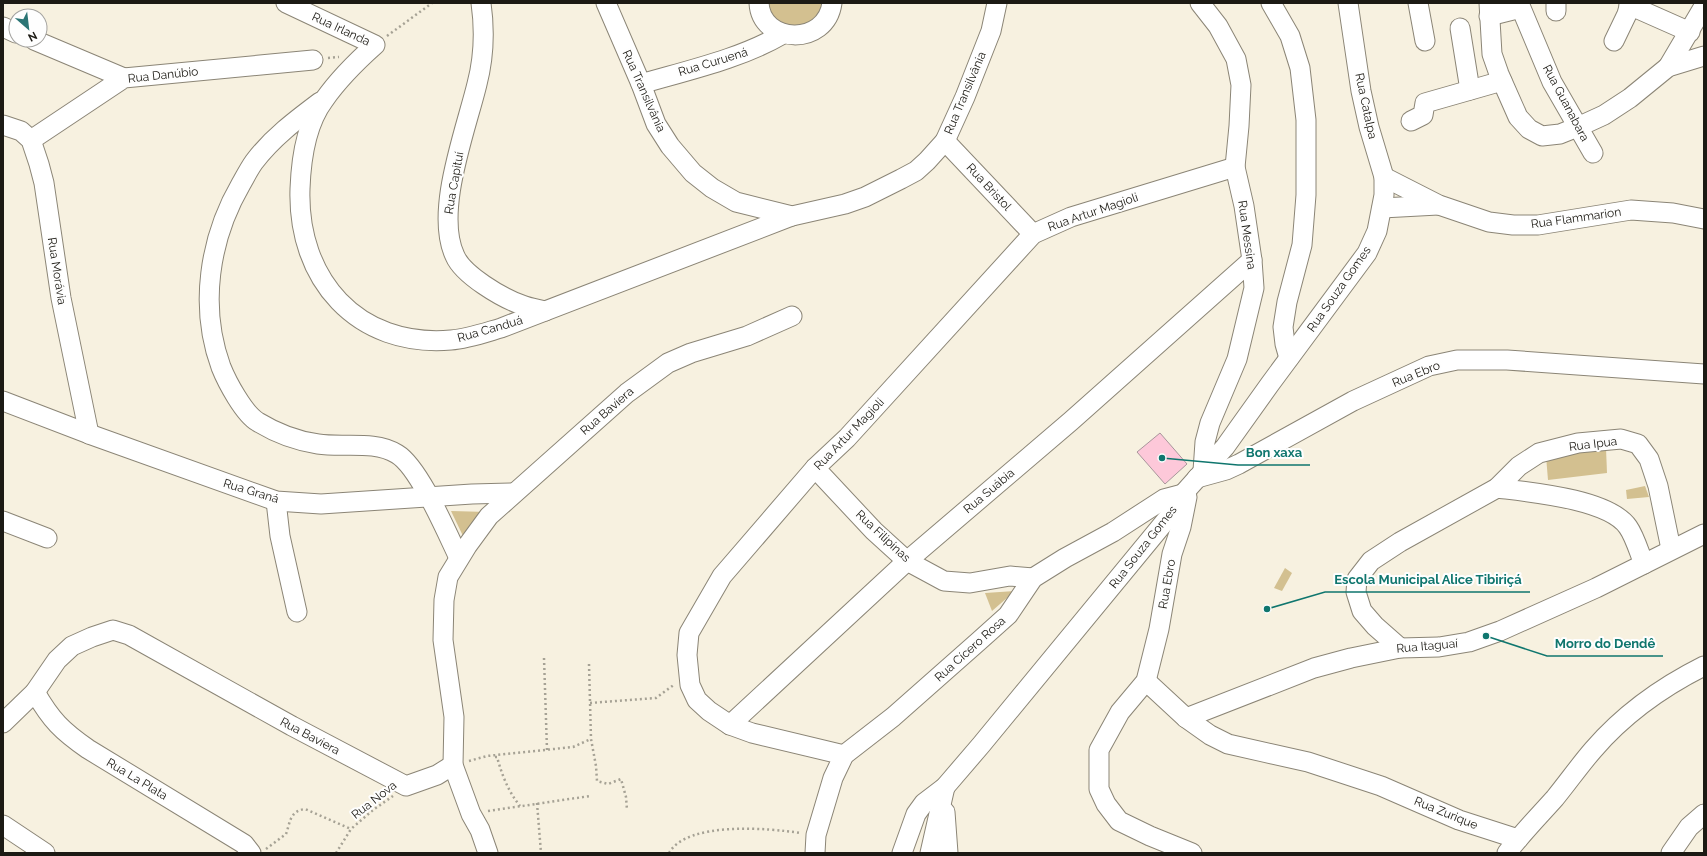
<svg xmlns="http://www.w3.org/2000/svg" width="1707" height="856" viewBox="0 0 1707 856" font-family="Raleway,sans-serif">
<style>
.green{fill:#d3c090}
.building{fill:#fdc8d9;stroke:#a8969b}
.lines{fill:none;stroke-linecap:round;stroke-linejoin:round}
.minor-casing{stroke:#8b8576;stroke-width:21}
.path{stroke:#a6a295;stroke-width:2.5;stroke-dasharray:2 3;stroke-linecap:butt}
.minor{stroke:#fff;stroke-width:19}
.labels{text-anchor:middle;stroke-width:4;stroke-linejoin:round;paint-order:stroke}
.street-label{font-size:12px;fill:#1c1a14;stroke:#fefefe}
.leader{fill:none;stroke:#0f766e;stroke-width:1.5}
.callout-dot{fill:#0f766e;stroke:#fefefe;stroke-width:1.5}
.callout-label{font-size:13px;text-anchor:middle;font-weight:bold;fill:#0f766e;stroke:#fefefe;stroke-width:4;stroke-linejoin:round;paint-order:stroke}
</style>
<rect width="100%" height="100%" fill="#f7f1e0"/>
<g class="green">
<path d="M764,3H828L808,29L775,24Z"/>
<path d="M1606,448L1607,473L1548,480L1546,456Z"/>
<path d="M1645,486L1649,497L1627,499L1626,490Z"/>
<path d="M451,511L488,512L463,536Z"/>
<path d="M1285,568L1292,573L1282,591L1274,588Z"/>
<path d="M1015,591L992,611L985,593Z"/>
</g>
<path class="building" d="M1160,433L1187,464L1165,484L1137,452Z"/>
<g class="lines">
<g class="minor-casing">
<g id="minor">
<path d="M286,3L375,45C357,61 338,80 324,100C306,124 301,160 300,189C297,279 357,348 451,340C467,339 484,333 501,328L792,216"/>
<path d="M481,3C485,31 484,57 477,84C466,130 434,212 455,256C463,275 502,298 522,305C529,308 538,309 545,311"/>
<path d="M606,3L641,84L656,124L670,146L693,173L712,188L736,202L792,216L845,204L865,197L901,179L916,171L927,161L945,141L965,97L991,31L997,3"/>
<path d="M759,3C761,44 826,47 832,3"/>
<path d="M1200,3L1218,26L1236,59L1241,85L1239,126L1235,167L1244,206L1252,260L1254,288L1237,359L1210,423L1205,442L1203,471"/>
<path d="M1271,3L1290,36L1300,68L1306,120V195L1302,245L1287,302L1283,327L1285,344L1289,358"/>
<path d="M1418,3L1425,41"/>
<path d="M1489,3L1492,54L1499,74L1518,117L1529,129L1542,136L1560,134L1580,126L1604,115L1630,98L1668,67L1704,56"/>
<path d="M1629,5L1690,32"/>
<path d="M1556,11V3"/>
<path d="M1489,16L1521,8L1552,82L1593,153"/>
<path d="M3,27L16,33"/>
<path d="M1460,28L1470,90"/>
<path d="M34,40L124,78"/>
<path d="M1614,41L1627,14L1630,3"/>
<path d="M1668,67L1704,6"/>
<path d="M641,84C689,70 740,59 783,34"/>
<path d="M320,102C296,120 272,138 254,162C249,169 245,177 241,184C209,239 199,307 221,367C227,382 244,414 258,422C276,433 297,441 318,444C343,448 374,440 397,454C419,467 447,533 459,558"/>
<path d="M1411,121L1423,115L1425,103L1502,81"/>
<path d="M3,125L21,131L31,140L39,164L44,183L61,298L89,434"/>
<path d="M31,140L124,78L313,60"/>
<path d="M945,141L1033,234"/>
<path d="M1384,177L1439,205L1489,222L1513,225H1538L1631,210L1673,213L1704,219"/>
<path d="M1382,208L1438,205"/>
<path d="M3,401L89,434L276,501L321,504L472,494L513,493"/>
<path d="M815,468L874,531L907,561L944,581L970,583L1010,576L1033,578"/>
<path d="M1197,478L1226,470L1239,464L1353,401L1429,366L1457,360H1507L1704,374"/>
<path d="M1497,488C1529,492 1609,499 1628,527C1635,537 1639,552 1644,564"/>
<path d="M1187,497L1181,527L1172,554L1159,629L1146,681L1120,712L1099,750V789L1106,804L1119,821L1150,836L1192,853"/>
<path d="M276,501L280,536L297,612"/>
<path d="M3,521L47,538"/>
<path d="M1400,648L1375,626L1362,611L1356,592L1357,579L1371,561L1400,542L1497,488L1519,466L1539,453L1578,443L1621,439L1638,444L1649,459L1658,486L1671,549"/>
<path d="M1146,681L1186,718L1210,735L1228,744L1308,762L1381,786L1459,820L1518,839"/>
<path d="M35,692C51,720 62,731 88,749L244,844L251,853"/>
<path d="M1186,718L1314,668L1351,658L1400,648L1439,647L1469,642L1500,631L1596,588L1704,534"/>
<path d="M3,723L35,692L57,660L72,646L92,637L113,630L129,635L292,726L406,786L437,775L453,765"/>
<path d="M730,725L907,561L1071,421L1252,260"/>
<path d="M844,755L752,733L730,725L709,711L697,700L690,685L687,655L689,633L722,576L815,468L847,438L1033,234L1071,217L1235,167"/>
<path d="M945,812L948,853"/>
<path d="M3,825L45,853"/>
<path d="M488,853L480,830L471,814L453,765L454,717L443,640L444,600L448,577L467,546L489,516L627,393L668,363L691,353L747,336L792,316"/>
<path d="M815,853L816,835L833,778L844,755L893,717L979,641L1008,615L1033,578L1065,558L1113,532L1164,499L1183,494"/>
<path d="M902,853L916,814L924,803L945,787L981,745L1172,513L1183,494L1225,447L1270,384L1367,253L1377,231L1384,195V177L1369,127L1361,91L1348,3"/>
<path d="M930,853L945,787"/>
<path d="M1507,853C1522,833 1539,816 1555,798C1568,782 1580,765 1593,750C1624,714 1662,687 1704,666"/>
<path d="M1671,853L1689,827L1704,814"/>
</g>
</g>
<g class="path">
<path d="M387,36L432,3"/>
<path d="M328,58L339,57"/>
<path d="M544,658L547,750"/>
<path d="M589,664L591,739"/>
<path d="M590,703L656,698L675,684"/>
<path d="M495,757H497C502,775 508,791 520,806"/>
<path d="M469,761L487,756L573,747L591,739L596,766L597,781L608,784L621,779L626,797L627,810"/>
<path d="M537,803L541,853"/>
<path d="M488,811L590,796"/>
<path d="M266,849L286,834C290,824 289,811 305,809L351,829"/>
<path d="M336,853L351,829L373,810L393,796"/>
<path d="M669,853C687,821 769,828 800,833"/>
</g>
<use href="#minor" class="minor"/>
</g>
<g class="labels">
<g class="street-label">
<text transform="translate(341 29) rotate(25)" y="4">Rua Irlanda</text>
<text transform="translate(713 62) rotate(-17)" y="4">Rua Curuená</text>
<text transform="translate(163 75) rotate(-6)" y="4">Rua Danúbio</text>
<text transform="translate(644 91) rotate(66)" y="4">Rua Transilvânia</text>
<text transform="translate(965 93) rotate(-67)" y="4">Rua Transilvânia</text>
<text transform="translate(1566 103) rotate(62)" y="4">Rua Guanabara</text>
<text transform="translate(1366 106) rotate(78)" y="4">Rua Catalpa</text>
<text transform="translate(454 183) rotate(-80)" y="4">Rua Capituí</text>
<text transform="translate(989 187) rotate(47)" y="4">Rua Bristol</text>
<text transform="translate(1093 212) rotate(-19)" y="4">Rua Artur Magioli</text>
<text transform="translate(1576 218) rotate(-8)" y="4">Rua Flammarion</text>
<text transform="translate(1247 235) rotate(82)" y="4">Rua Messina</text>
<text transform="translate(57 271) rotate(81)" y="4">Rua Morávia</text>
<text transform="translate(1339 289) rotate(-55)" y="4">Rua Souza Gomes</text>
<text transform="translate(490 329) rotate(-16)" y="4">Rua Canduá</text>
<text transform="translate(1416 374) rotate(-22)" y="4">Rua Ebro</text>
<text transform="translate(607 411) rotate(-41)" y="4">Rua Baviera</text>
<text transform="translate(849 434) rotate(-46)" y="4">Rua Artur Magioli</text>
<text transform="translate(1593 444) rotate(-7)" y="4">Rua Ipua</text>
<text transform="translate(251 491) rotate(17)" y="4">Rua Graná</text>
<text transform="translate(989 491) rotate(-40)" y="4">Rua Suábia</text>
<text transform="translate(883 536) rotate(43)" y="4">Rua Filipinas</text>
<text transform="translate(1143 547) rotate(-52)" y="4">Rua Souza Gomes</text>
<text transform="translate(1167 584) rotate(-80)" y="4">Rua Ebro</text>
<text transform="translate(1427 646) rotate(-5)" y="4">Rua Itaguaí</text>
<text transform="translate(970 649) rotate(-42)" y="4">Rua Cícero Rosa</text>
<text transform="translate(310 736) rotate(28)" y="4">Rua Baviera</text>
<text transform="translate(137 779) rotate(31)" y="4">Rua La Plata</text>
<text transform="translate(374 800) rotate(-38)" y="4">Rua Nova</text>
<text transform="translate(1446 813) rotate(22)" y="4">Rua Zurique</text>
</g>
</g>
<path class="leader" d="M1162 458L1238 465H1310M1267 609L1325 592H1530M1486 636L1547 656H1663"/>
<g class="callout-dot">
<circle cx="1162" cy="458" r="4"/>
<circle cx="1267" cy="609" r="4"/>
<circle cx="1486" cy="636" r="4"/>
</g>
<g class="callout-label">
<text x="1274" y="457">Bon xaxa</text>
<text x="1428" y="584">Escola Municipal Alice Tibiriçá</text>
<text x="1605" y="648">Morro do Dendê</text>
</g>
<rect width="1707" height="856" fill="none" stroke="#1c1a14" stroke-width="8"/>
<g transform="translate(28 28) rotate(152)"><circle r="19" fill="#fefefe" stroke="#a4a3a0"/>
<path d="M0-3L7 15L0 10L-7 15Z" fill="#2b7575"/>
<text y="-6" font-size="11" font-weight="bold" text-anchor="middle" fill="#1c1a14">N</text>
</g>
</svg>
